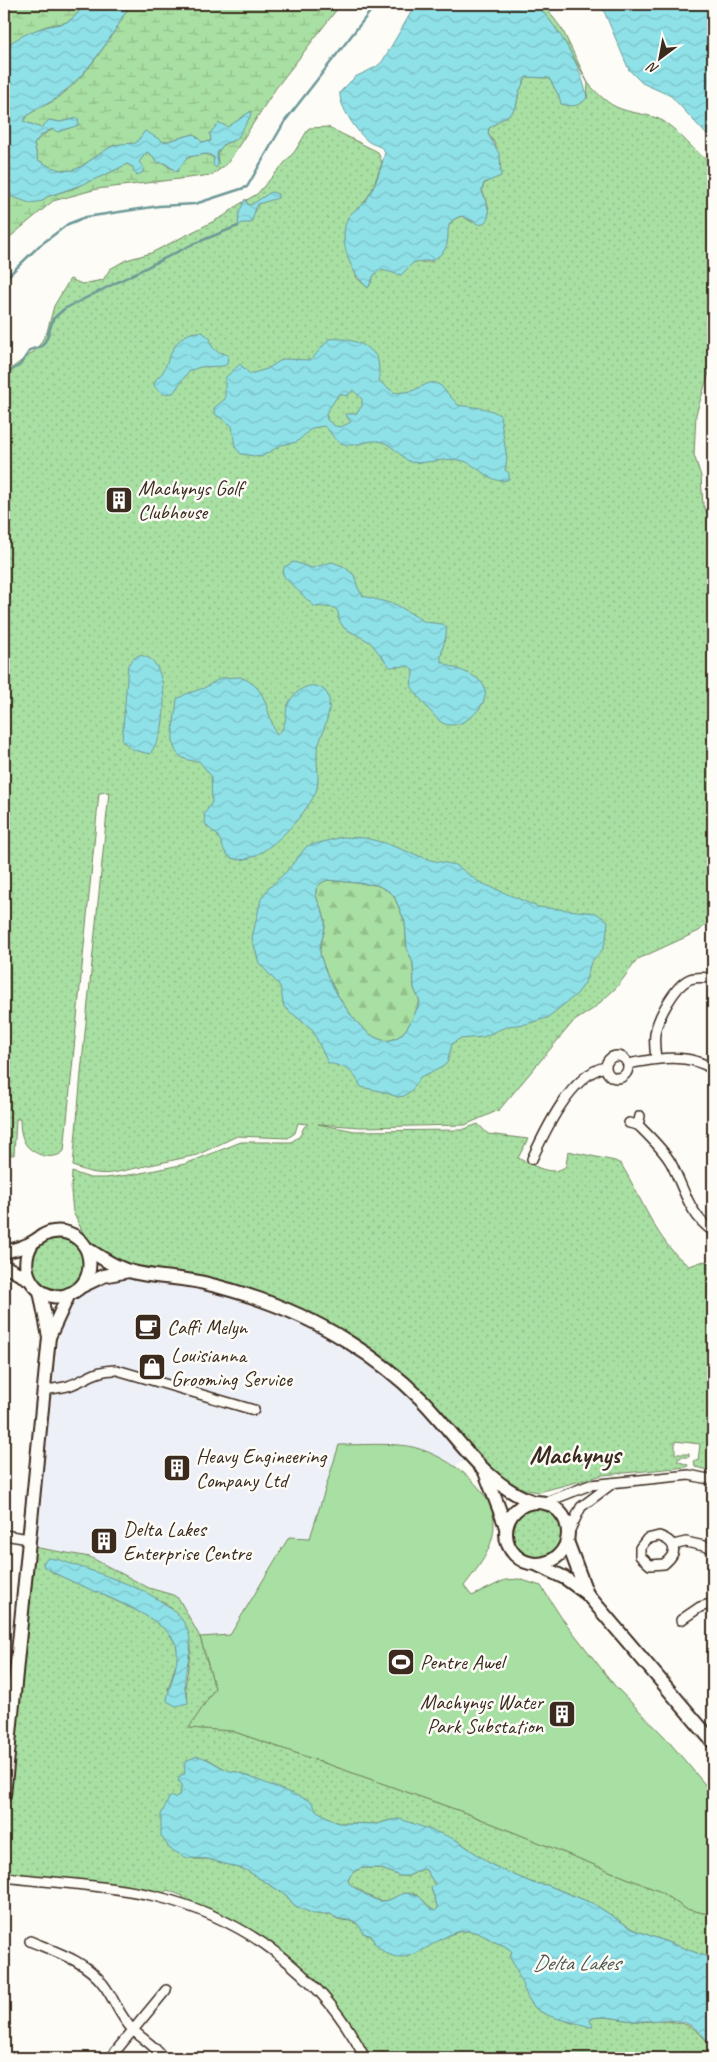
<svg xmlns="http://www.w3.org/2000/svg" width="717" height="2062" viewBox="0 0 717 2062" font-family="Caveat,sans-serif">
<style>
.built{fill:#eef0f8}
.grass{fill:url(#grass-dots);stroke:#728460;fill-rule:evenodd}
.forest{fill:url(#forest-firs);stroke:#728460}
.wetland{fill:url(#wetland-marsh);stroke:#728460}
.park{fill:#a8dfa2;stroke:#728460}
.water{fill:url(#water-waves);stroke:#6d9897;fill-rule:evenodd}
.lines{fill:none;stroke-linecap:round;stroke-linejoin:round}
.stream{stroke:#6d9897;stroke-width:2.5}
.street-casing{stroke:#3b2a1e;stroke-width:12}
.secondary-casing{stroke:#3b2a1e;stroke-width:16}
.street{stroke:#fdfcf7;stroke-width:9}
.secondary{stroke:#fdfcf7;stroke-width:12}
.labels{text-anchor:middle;stroke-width:5;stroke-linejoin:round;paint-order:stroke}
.poi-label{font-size:21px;fill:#3b2a1e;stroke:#fdfcf7;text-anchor:start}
.water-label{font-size:22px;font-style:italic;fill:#505850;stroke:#fdfcf7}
.district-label{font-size:26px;font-weight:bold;fill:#3b2a1e;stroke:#fdfcf7}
</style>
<defs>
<pattern id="grass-dots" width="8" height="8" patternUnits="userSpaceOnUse" patternTransform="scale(1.25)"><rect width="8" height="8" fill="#a8dfa2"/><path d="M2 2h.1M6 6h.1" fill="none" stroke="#92c08b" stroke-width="1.8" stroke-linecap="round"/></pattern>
<pattern id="forest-firs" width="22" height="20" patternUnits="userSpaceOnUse" patternTransform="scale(1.25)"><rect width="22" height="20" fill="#a8dfa2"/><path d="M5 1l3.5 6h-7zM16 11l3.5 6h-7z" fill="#92c08b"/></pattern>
<pattern id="wetland-marsh" width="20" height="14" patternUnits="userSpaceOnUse" patternTransform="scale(1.25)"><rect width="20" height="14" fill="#a8dfa2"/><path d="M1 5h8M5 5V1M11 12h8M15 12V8" fill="none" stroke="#92c08b"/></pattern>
<pattern id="water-waves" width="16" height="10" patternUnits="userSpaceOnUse" patternTransform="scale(1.25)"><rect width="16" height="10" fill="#8fe1e8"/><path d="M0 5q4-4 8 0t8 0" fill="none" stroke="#7cc1c7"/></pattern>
</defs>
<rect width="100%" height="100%" fill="#fdfcf7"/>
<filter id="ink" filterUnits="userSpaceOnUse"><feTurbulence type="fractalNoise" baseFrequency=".02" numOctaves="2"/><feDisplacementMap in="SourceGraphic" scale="10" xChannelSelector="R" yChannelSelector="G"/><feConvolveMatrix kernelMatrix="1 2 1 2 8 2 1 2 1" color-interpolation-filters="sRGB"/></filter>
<g filter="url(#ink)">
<path class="built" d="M114,1279H145L209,1290L250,1301L307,1325L355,1352L392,1381L433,1420L466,1460L455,1466L429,1452L339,1445L310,1538L289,1537L230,1635L200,1637L179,1599L173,1595L33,1547L60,1326L69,1306L92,1285Z"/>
<g class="grass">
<path d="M526,77L549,78L559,96L587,98L588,83C598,94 607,104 621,109C635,114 650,114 663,121C682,133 693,152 713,164V360L696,414L694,455L701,476L703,505L713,524V918L699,931L638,959L616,988L593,1009L573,1022L499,1110L465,1125L361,1127L318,1124L355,1131L462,1130L478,1124L488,1134L528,1139L518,1158C533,1165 552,1178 566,1166L568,1151L615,1161L621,1164C642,1198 656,1242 689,1266L704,1261L713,1265V1471L695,1467L694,1460L698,1461L700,1444L675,1441V1454H689V1457H681L677,1461L688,1465L687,1467L603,1475L539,1492L527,1490L511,1483L509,1485L429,1400L295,1307L254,1290L212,1279L120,1263L100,1253L87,1241L73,1212L71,1192L72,1172L90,1178H106L136,1174L185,1164L241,1142H291L300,1136L304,1127L308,1124L298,1123L295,1133L288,1138L237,1136L197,1155L113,1173C99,1175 87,1172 73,1166L81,1073L109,792L99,793L64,1151C54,1161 36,1156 27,1146C21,1138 20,1128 20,1119H16L14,1155L4,1154V374L37,349L47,332L54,306L70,279L82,284L103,280L110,269L126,260L151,253L224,216L238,205L257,194L295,151L309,128L328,127L378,152L382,163L372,190L364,203L355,212L344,241L357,278L367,287H369C376,265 382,269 401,275L414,262H431L447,232C448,224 453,218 462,216L472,222L489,208L482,190L484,184L490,180L496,145L488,134L489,128L511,113L516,107L519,92Z"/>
<circle cx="58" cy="1264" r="25"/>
<circle cx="537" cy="1533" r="27"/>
<path d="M33,1547L90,1557L149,1588L173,1595L179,1599L200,1637L215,1688L190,1728L232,1731L339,1768L466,1813L659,1891L686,1909L713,1915V1959L632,1929L594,1904L547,1885L533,1883L507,1872L492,1865L458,1841L391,1820L377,1824L338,1823L237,1772H230L206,1758L186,1769L180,1794L174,1799L194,1859H208L246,1870L286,1895L294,1905L321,1915L331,1914C343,1927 353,1912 366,1935L372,1936C374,1944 377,1946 383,1951C406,1968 440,1932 465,1931C476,1930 484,1936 493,1941C501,1945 506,1945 512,1952L510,1958L515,1964L532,2005L539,2011L572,2023L590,2021L592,2018C607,2015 620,2020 635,2021C661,2023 685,2015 704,2038C710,2045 713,2049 713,2058H368L350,2027L264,1939L229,1918L183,1899V1896L167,1890L164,1893L119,1885L14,1875C0,1864 4,1852 4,1835ZM53,1573L114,1580L164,1602L176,1612L191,1646L185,1688L188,1696L168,1690L178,1658L177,1646L169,1633L150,1617L76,1582Z"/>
<path d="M363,1868H379L400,1876H408L423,1869L426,1870L435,1884L431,1888L438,1908L435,1911C426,1907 424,1897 414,1894C392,1889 392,1913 363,1892C357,1888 351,1887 348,1881C350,1873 356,1870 363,1868Z"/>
</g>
<g class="forest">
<path d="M536,4H543L562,29L588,83L564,41Z"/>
<path d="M327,880L377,885L390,892L394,896L405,922L407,949L413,963L414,988L420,1002C414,1014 408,1034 394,1039C364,1052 323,976 320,952C319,943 326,932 325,922C325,906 303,890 327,880Z"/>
</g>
<g class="wetland">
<path d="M4,4H84C66,32 61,19 39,29C27,34 15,41 4,47Z"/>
<path d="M125,4H341L276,88L227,164L212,175L97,189L53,201L4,242V194L46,197L77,187L85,182L107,174L127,164L133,167L147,152L172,169C184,159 207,144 218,164L217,153L224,144L237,139L228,127L210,133L211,141L202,142L194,134L164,142L114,145L74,171L53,169L38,160L34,144C47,127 60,128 79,125L78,119L60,122L49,120L41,128L23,121C31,109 47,106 58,98C88,74 108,43 127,10Z"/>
</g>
<path class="park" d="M339,1445C361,1445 386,1443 408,1446C442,1452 496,1487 494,1526C493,1550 477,1569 464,1586L472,1596L505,1580L519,1579L541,1586L561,1617L615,1686L665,1737L713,1794V1915L686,1909L659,1891L466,1813L339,1768L232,1731L189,1728L215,1688L200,1637L230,1635L289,1537L310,1538Z"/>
<g class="water">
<path d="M84,4H125L127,10C108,43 88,73 58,97C47,106 31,109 23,121L41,128L49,120L60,122L78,118L79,125L58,132L52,129L41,135L34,144L38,160C77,184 81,162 113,146C119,143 129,144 136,143L145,131L164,142L194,134L202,142L211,141L210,133L219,123L228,127L251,111L250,117L237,139L224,144L217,153L218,164L216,168L213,165L214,157L208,154L187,157L177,172L165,163L156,162L154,157L147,152L139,162L144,168L142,173L137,175L134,172L133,167L127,164C101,178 74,188 46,197L43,201L30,203L4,194V47C15,40 26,33 39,29C62,21 69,29 84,4Z"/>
<path d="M416,4H536C558,27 582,66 587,98C578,107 573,107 561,104L559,96L549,78L526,77L519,92L516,107L511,113L489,128L488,134L500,155L501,176L484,183L482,190C484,202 497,218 480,225L462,216C441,221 452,236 445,249C443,253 437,257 434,260L414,262L401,275C382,271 377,263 369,287H367C351,273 338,242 347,220C350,211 359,209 365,202C375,188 381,169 385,152C381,145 375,146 369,142C358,134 338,105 340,92L355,77L376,67L382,62Z"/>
<path d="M601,4H713V139L707,135L671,96L642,83L629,70Z"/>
<path d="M271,192L278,194V198L258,204C254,210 254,216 251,223H242L238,226L239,213L245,199L248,204L251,205Z"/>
<path d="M196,332H202L210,338C212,352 217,351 228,355L227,364L224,366L200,367L189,371L173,393L162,394L154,386C154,378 161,377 164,370C171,353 176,335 196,332Z"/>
<path d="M329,339C344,337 370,343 377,358C380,366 378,374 380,382L395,393L412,391L429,383H436L441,386L458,405C473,408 486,406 500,415L507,458L505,470L509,473V479C493,487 479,466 464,461C445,456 428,465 410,462C400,456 389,441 377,441C364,440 357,449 341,443C333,440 331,431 324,426L312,428L297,442L281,445L261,457L241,454L235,447L232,426L215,414L214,408L225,399V378L240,364L250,374L267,369L283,359L311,360ZM353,390L362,399V406L356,414H345L351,422L341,427L335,426L327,420L326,413L339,394L347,396Z"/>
<path d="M294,562L312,568L332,562L343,566L354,575L358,588L363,596L397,605L425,622L442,624L446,626C448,639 440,649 441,661C453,670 472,671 482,683C497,702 459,735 441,722C436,719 414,692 412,687C409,678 418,673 409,666L390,667L370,642L344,628L339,620L338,612L335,608L314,606L285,578L283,574L284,567Z"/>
<path d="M139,655C145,656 151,658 155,664C167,681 166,722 158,740C156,745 153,749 150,754L134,750L122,741L128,665L133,659Z"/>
<path d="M240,677C270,688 265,713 277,735C280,732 284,727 285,722C286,718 286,712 287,707C290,697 303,684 315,686C345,691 319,736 317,752C316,766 321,781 315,794C305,815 260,867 234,859C223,856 223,843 217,835C214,831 209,829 206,825L204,815L212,802L211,776L199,761C161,762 175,726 177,699L186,694L204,688L221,678Z"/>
<path d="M342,837L365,838L385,843L430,860L456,865L479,882L538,907L596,913L608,921L606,939L603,949L591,962L585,983L577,994L547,1018L526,1024L508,1026L483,1037L459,1039L452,1044L447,1063L441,1068L420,1077L412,1090L404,1096L398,1097L380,1091L361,1087C353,1070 346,1067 328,1063L312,1029L284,1007L280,986L259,963L252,938L261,899L267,890L287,871L307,846ZM327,880L377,885L390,892L394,896L405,922L407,949L413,963L414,988L420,1002C414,1014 408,1034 394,1039C364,1052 323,976 320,952C319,943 326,932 325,922C325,906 303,890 327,880Z"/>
<path d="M49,1558L60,1560C95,1573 175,1593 188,1631C195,1650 183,1669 185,1688C186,1694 188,1697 188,1703L176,1706L167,1701C169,1684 179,1666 177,1649C172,1613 71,1587 43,1566L44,1561Z"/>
<path d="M197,1756C211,1758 223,1772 237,1772L311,1801L317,1811L338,1823L377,1824L391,1820L400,1819L442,1834L458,1841L492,1865L507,1872L533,1883L547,1885L594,1904L632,1929L713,1959V2050C708,2043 703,2034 696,2029C680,2015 653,2022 635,2021C620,2020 607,2015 592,2018L590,2021L593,2026L590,2027C574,2021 543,2019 532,2004C522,1990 520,1972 510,1958L512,1952C506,1945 501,1945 493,1941C484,1936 476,1930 464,1931C437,1932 412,1972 383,1951C377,1946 374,1944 372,1936L363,1933C356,1913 342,1925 331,1914H314L304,1910L294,1905L286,1895L246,1870L208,1859L187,1858L170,1849L161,1836V1815L169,1798L172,1796L174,1798L180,1794L182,1784L178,1781L181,1774L184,1775L185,1772L184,1765L186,1761ZM363,1868H379L400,1876H408L423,1869L426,1870L435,1884L431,1888L438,1908L435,1911C426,1908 424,1897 414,1894C392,1889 392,1913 363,1893C357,1889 351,1887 348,1881C350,1873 356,1870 363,1868Z"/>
</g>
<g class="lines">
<g class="stream">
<path d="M4,280L39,246L68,224L86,217L159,206L195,204L247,187L285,121L376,4"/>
<path d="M4,375L20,365L30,350L42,346L47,338L53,319L64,309L193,244L238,226"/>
</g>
<g class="street-casing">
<g id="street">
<circle cx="617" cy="1067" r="11"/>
<path d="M656,1058C655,1051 654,1042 655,1034C657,1019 675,985 690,979C698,976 706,978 713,978"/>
<path d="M628,1064C655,1059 690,1052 713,1070"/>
<path d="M629,1123L638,1125L640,1116"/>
<path d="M638,1125C649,1136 663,1149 671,1163C683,1186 690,1217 713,1231"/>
<path d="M532,1159C546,1129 571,1075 605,1067"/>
<path d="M44,1390C52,1389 60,1388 68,1386C86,1380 97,1369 117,1370L254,1410"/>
<path d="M544,1503L590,1485L689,1475L713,1480"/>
<path d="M568,1534L581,1507L613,1483"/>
<path d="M4,1535L29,1539"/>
<path d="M659,1536C676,1542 679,1552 664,1564L650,1565L640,1556V1548L647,1539Z"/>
<path d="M673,1545L686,1542L713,1548"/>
<path d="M681,1620L700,1607L713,1603"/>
<path d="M4,1877C54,1883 106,1885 155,1896C245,1918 323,1975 365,2058"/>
<path d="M30,1941C56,1952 86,1961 103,1984C114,1998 119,2015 132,2029C142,2039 156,2046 163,2058"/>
<path d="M110,2058L166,1990"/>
</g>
</g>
<g class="secondary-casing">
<g id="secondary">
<path d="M86,1248C100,1257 114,1267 129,1271C153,1278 180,1277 204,1283C254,1295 303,1313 347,1341C373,1357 399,1377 421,1399C457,1435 484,1485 534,1502"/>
<path d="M4,1252C13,1250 25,1247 33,1242C40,1238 44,1233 53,1232C70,1229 87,1241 89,1258C91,1270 87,1282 78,1289C47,1313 11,1275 33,1242"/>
<path d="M4,1266L29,1279"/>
<path d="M82,1286L103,1276L129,1271"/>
<path d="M49,1337L69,1294"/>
<path d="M485,1472L506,1527"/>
<circle cx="537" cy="1533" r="31"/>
<path d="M567,1541L587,1594"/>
<path d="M536,1564L565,1578L587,1594L713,1742"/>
<path d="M4,1795L49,1337L40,1291"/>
</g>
</g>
<use href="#street" class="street"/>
<use href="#secondary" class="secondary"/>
</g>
</g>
<defs>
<g id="building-square" transform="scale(1.4375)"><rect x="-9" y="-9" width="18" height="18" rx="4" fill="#3b2a1e" stroke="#fdfcf7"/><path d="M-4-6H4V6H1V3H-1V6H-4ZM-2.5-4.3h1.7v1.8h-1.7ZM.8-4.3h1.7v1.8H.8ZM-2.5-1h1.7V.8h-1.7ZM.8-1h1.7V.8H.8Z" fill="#fff"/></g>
<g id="cafe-square" transform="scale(1.4375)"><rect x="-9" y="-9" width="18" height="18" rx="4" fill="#3b2a1e" stroke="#fdfcf7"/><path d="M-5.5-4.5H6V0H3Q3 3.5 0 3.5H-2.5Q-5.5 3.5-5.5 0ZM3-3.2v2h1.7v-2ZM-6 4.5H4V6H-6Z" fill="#fff"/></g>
<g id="shop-square" transform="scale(1.4375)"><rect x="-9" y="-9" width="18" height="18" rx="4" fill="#3b2a1e" stroke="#fdfcf7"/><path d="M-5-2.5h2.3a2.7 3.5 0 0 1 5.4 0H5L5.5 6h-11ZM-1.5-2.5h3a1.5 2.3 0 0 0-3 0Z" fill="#fff"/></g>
<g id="stadium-square" transform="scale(1.4375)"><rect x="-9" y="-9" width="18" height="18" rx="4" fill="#3b2a1e" stroke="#fdfcf7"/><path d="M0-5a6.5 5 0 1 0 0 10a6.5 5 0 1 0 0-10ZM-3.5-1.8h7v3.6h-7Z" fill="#fff"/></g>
</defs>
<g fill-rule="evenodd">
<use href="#building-square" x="119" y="500"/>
<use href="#cafe-square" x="148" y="1327"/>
<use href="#shop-square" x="152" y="1367"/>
<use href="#building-square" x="177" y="1468"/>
<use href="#building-square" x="104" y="1541"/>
<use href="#stadium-square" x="401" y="1662"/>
<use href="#building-square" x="562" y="1714"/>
</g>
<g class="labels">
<g class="poi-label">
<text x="138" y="495">Machynys Golf<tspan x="138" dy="24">Clubhouse</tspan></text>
<text x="167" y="1334">Caffi Melyn</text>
<text x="171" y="1362">Louisianna<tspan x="171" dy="24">Grooming Service</tspan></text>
<text x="196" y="1463">Heavy Engineering<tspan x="196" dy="24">Company Ltd</tspan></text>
<text x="123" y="1536">Delta Lakes<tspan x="123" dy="24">Enterprise Centre</tspan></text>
<text x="420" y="1669">Pentre Awel</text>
<text x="543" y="1709" text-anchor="end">Machynys Water<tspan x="543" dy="24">Park Substation</tspan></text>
</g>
<g class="water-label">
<text x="576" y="1970">Delta Lakes</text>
</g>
<g class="district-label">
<text x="575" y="1463">Machynys</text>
</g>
</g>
<rect width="717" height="2062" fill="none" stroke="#fdfcf7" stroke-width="20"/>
<rect x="10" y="10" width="697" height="2042" fill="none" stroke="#3b2a1e" stroke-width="2" filter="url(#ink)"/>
<g transform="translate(660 58) rotate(212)" stroke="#fdfcf7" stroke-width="4" paint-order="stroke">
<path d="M0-4L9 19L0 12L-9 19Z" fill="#3b2a1e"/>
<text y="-8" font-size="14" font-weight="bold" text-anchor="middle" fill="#3b2a1e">N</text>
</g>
</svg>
